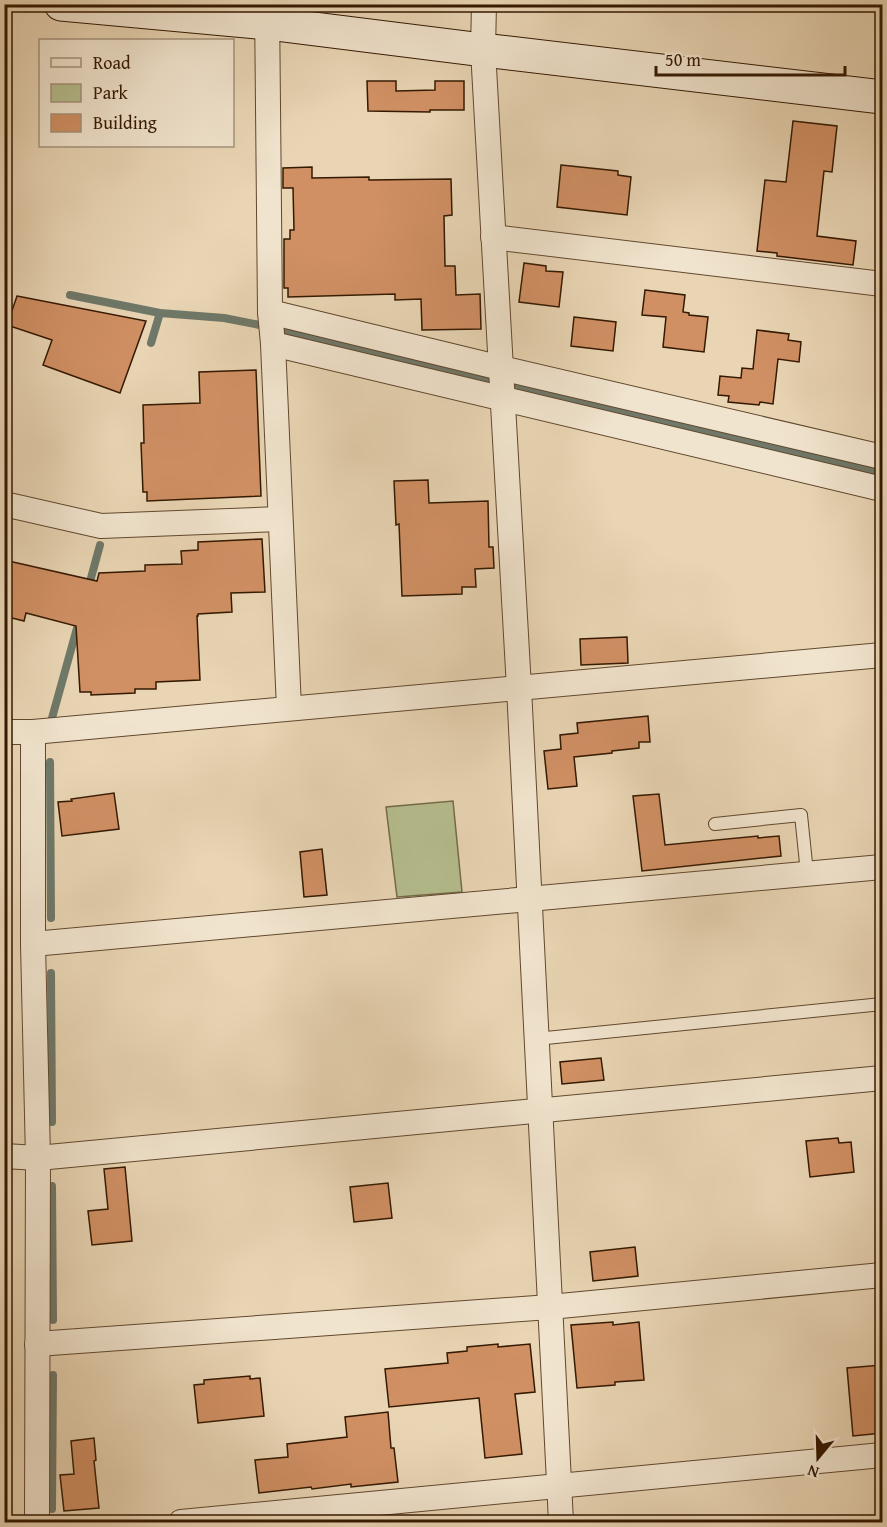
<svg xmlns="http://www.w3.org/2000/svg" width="887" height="1527" viewBox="0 0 887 1527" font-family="'Gentium Book Plus',serif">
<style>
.green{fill:#b5bd8e;stroke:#746b48;stroke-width:1.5}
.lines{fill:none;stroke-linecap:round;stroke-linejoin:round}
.stream{stroke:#6f7869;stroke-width:8}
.building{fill:#d09064;stroke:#341901;stroke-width:1.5}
.lane-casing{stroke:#61482e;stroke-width:14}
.street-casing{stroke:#61482e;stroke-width:26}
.secondary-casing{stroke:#341901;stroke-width:35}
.lane{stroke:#f1e4ce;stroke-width:12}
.street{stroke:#f1e4ce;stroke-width:24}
.secondary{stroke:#f1e4ce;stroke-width:33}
</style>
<rect width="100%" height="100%" fill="#e9d5b4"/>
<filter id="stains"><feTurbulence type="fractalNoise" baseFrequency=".00333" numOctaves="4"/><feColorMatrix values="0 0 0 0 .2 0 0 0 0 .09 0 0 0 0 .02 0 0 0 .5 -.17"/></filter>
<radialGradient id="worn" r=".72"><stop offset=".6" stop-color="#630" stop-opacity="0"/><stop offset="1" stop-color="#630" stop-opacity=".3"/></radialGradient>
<path class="green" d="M453,801L462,892L397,897L386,807Z"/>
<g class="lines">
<g class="stream">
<path d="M70,295L160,313L224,318L260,325"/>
<path d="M278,329L491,380"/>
<path d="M151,343L160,313"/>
<path d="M515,386L882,473"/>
<path d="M88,589L100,545"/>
<path d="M52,718L79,621"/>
<path d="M50,762L51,918"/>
<path d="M51,973L52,1122"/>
<path d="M52,1186L53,1320"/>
<path d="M52,1509L53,1375"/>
</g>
</g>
<g class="building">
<path d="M367,81H396V91L435,90V81H464V110H430V112L368,111Z"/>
<path d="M793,121L837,126L832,172L824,171L817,236L856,241L853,265L777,256V253L757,251L765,180L786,182Z"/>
<path d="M561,165L618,171V175L631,177L627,215L557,207Z"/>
<path d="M312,167V178L369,177V180L451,179L452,215L444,216L445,266H455L456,295L480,294L481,329L422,330L421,299L395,300V294L288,297V288H284V239H290V230H294L293,188H283V168Z"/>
<path d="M524,263L546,266V271L563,272L559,307L519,302Z"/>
<path d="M645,290L685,295L683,312L689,313V315L708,317L704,352L663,347L666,317L642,315Z"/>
<path d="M17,296L146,321L120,393L43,365L52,340L7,325Z"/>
<path d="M574,317L616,322L613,351L571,346Z"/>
<path d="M757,330L789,334L788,340L801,342L799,362L778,359L773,404L760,402L759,405L728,402L729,396L718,395L720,376L741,378L742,368L753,369Z"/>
<path d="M256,370L261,496L147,501V492H143L141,443H144L143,405L200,403L199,372Z"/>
<path d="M428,480L429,503L488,501L489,547H493L494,568L475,569L476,587H462V594L402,596L399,524L396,525L394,481Z"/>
<path d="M262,539L265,592L231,593L232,612L198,614V616H197L200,680L156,682V689H135V693L91,695V692H80L76,626L26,613L24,621L4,616V560L97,581L99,573L145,571V565L182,564L181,551L198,550V542Z"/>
<path d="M627,637L628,663L581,665L580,639Z"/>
<path d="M648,716L650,742H639V748L612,751V753L574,757L577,786L548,789L544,751L561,749L560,735L578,733L577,723Z"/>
<path d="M114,793L119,829L62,836L58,802L72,801L71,799Z"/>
<path d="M659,794L665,845L758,836V838L779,836L781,856L642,871L633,796Z"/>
<path d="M322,849L327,895L304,897L300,852Z"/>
<path d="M601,1058L604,1080L562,1084L560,1062Z"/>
<path d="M838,1138L839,1143L851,1142L854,1172L810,1177L806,1141Z"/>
<path d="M125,1167L132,1241L92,1245L88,1211L108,1209L104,1169Z"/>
<path d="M388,1183L392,1218L354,1222L350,1187Z"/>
<path d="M635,1247L638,1276L593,1281L590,1252Z"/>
<path d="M613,1322V1325L639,1322L644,1380L615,1382V1385L577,1388L571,1325Z"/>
<path d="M498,1344V1347L530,1344L535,1392L515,1394L522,1454L485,1458L479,1398L389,1407L385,1369L448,1363L447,1353L467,1351V1347Z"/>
<path d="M882,1365V1433L853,1436L847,1368Z"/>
<path d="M250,1376V1379L260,1378L264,1416L198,1423L194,1385L204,1384V1380Z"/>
<path d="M388,1412L391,1448H394L398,1482L351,1487V1484L312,1489L311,1487L259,1493L255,1460L288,1457L287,1444L347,1437L345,1417Z"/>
<path d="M94,1438L96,1460L94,1461L99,1508L64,1511L60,1475L74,1474L71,1441Z"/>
</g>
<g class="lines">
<g class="lane-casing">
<g id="lane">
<path d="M715,824L801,815L807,873"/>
<path d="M536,1039L882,1004"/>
</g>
</g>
<g class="street-casing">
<g id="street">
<path d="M267,4L270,312L273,344L289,708"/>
<path d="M484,4L483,50L519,688L561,1522"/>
<path d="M493,237L882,284"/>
<path d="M270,312L501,368L882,457"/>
<path d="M273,344L882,489"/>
<path d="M4,504L101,526L280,519"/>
<path d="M4,732H33L882,655"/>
<path d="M33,732V944L38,1158L37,1522"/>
<path d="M33,944L882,867"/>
<path d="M4,1156L38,1158L882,1078"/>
<path d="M37,1344L550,1307L882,1275"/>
<path d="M181,1522L882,1455"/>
</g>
</g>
<g class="secondary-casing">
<path id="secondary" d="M61,4L267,23L483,50L882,97"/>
</g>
<use href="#lane" class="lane"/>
<use href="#street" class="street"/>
<use href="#secondary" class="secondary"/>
</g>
<rect width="887" height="1527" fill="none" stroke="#e9d5b4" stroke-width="24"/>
<rect x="6" y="6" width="875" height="1515" fill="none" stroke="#341901" stroke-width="3"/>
<rect x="12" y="12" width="863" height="1503" fill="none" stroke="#341901" stroke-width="1.5"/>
<rect x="39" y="39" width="195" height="108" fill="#f1e4ce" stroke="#a5937c" stroke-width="1.5"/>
<rect x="51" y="58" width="30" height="9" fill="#f1e4ce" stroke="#a5937c" stroke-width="1.5"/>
<text x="93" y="69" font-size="18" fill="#341901">Road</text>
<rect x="51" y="84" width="30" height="18" fill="#b5bd8e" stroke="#a5937c" stroke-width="1.5"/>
<text x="93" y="99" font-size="18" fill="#341901">Park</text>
<rect x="51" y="114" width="30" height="18" fill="#d09064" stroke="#a5937c" stroke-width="1.5"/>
<text x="93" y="129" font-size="18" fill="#341901">Building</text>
<g transform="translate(818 1458) rotate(199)" stroke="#f1e4ce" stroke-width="4.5" paint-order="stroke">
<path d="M0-4.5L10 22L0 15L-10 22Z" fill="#341901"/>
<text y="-9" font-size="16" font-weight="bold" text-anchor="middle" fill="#341901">N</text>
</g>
<path d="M656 66v9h189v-9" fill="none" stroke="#341901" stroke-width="3"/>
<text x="665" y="66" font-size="18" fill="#341901" stroke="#f1e4ce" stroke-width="4.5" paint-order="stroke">50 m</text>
<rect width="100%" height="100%" filter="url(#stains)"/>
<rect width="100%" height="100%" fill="url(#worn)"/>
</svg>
